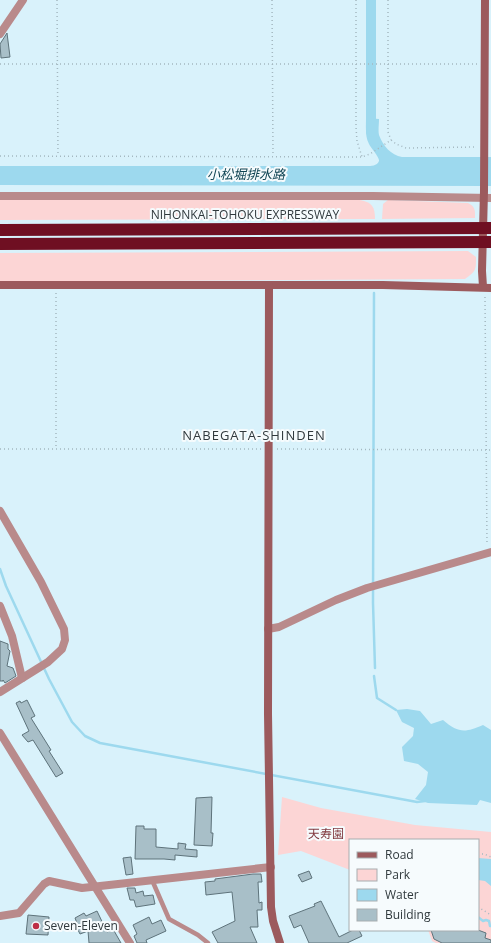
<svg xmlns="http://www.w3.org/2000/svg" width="491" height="943" viewBox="0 0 491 943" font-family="'Open Sans','Noto Sans JP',sans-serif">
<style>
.green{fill:#fcd5d5}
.water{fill:#9dd9ee}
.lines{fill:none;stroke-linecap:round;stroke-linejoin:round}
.stream{stroke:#9dd9ee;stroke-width:2.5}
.canal{stroke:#9dd9ee;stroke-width:10}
.building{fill:#a8bfc8;stroke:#5e737b}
.path{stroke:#a4b8c0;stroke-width:1.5;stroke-dasharray:1 3;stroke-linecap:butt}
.lane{stroke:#b98a8b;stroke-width:4.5}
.street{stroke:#b98a8b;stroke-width:8}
.secondary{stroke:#9c5a5d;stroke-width:8}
.highway{stroke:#6f0f22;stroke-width:12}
.poi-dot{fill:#be2e46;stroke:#f6fbfd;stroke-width:1.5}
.labels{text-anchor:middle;stroke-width:4;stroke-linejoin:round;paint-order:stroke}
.street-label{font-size:12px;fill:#30393d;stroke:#f6fbfd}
.park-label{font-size:12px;fill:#813a40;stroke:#f6fbfd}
.poi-label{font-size:12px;fill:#30393d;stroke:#f6fbfd;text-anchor:start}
.water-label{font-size:13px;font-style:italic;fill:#0f4453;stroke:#f6fbfd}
.neighbourhood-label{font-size:13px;letter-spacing:1px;fill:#30393d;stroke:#f6fbfd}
</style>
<rect width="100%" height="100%" fill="#d9f2fb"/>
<g class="green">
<path d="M0,200H360C372,202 375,207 375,219L0,220Z"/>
<path d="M388,200L468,203C476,207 475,211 475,218L382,219L383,204Z"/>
<path d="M468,251L476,257C476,270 476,271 465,279L0,282V253Z"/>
<path d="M282,797L321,808L415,825L491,832V943H436L432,941L428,930H478V840H350V870L301,851L278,855Z"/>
</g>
<g class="water">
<path d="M366,118L379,119C379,124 378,131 379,135C383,146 391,155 402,157H491V186L0,185V166H367C371,166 377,166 379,161C380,158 371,148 369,144C365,137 366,127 366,118Z"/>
<path d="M407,709L420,711L431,724L443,720C458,733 465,733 483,725L491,730V803L480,800L477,805L428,803L415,799L426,785L428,772L418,764L404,761L402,747L413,736L414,728L402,722L396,710Z"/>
<path d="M478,858L491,859V886L485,881L478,880Z"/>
</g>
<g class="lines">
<g class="stream">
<path d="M374,293L373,603L375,668"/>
<path d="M0,569L6,586L49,679L72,722L85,736L100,743L417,802L425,801"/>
<path d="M374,676L377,698L396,710"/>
<path d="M478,917L483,921L486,920L489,921L490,926H491"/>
</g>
<path class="canal" d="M371,0V132"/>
</g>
<g class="building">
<path d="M7,33L10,57L1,58L0,44Z"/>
<path d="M0,641L8,644V649L10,651L7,666L13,668L16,676L5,683L3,680V681H0Z"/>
<path d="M27,700L35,716L31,718L51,750L49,751L63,773L56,777L33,740L28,742L22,735L29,731L16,703L20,701L21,703Z"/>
<path d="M212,797L211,833H213L212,846L194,845L196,798Z"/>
<path d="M136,826H144V829H156V847L178,849V843L186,844L185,849L197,850V857L175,855V860L164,859H135Z"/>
<path d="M131,857L133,874L126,875L123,858Z"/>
<path d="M309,871L312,878L302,882L298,875Z"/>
<path d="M253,874H261L262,882H258L259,903L262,902V910H257L258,927H250L257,943H218L212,932L235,921L232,892L206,895L205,882L215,881V879Z"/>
<path d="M127,888H135L136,893L143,891L144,896L153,895L155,904L136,907L134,900H130Z"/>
<path d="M321,901L339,937L353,930H359L362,936L347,943H309L301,925L294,928L289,916L315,906L314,904Z"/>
<path d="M97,911L107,932L113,929L121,943H89L88,931L80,934L75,924L77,923L75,918L84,913L86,916Z"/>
<path d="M28,915L49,917L48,935L26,934Z"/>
<path d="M149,917L152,924L161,920L166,931L146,940L147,943H137L134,936L137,934L133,925Z"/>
<path d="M431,930H478L486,933L485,938L491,940V943H442L434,939Z"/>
</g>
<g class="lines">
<g class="path">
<path d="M57,0L58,156"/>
<path d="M272,0L273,155"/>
<path d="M356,0V127L357,141L362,157"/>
<path d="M388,0V132L391,140"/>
<path d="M0,64H477"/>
<path d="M0,156L362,157L370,154L391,140L396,144L406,148L475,147"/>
<path d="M56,293V449"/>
<path d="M485,297L487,545"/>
<path d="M0,449H261"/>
<path d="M277,449L491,450"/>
<path d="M478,854H484L491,857"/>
<path d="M478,907L491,915"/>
</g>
<path class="lane" d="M152,880L169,919L198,935L208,943"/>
<g class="street">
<path d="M0,34L23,0"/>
<path d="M0,196H373L491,198"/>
<path d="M0,511L41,582L64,629L65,640L62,649L48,662L0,692"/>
<path d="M0,606L12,636L22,678"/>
<path d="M268,629L279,627L336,600L367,588L491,552"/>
<path d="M0,733L130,943"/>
<path d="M0,916L19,913L44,884L49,881L82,888L271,867"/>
</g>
<g class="secondary">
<path d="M0,285H383L491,288"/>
<path d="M269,285L268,714L271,907L273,921L280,943"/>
<path d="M483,287L482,271L484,191L485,0"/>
</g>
<g class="highway">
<path d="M0,230L491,228"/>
<path d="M0,244L491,242"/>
</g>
</g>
<circle class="poi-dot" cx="36" cy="926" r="4"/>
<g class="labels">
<g class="street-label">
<text x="245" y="219">NIHONKAI-TOHOKU EXPRESSWAY</text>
</g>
<g class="park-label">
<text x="326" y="838">天寿園</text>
</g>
<g class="poi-label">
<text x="44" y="930">Seven-Eleven</text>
</g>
<g class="water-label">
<text x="246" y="179">小松堀排水路</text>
</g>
<g class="neighbourhood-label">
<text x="254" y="440">NABEGATA-SHINDEN</text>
</g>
</g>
<rect x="349" y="839" width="130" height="92" fill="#f6fbfd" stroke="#a7adb0"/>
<rect x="357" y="852" width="20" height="6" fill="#9c5a5d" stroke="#a7adb0"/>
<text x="385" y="859" font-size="12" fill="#30393d">Road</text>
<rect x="357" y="869" width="20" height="12" fill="#fcd5d5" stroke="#a7adb0"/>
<text x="385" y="879" font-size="12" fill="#30393d">Park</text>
<rect x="357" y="889" width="20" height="12" fill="#9dd9ee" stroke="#a7adb0"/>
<text x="385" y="899" font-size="12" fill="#30393d">Water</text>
<rect x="357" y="909" width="20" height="12" fill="#a8bfc8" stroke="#a7adb0"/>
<text x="385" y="919" font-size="12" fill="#30393d">Building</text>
</svg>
